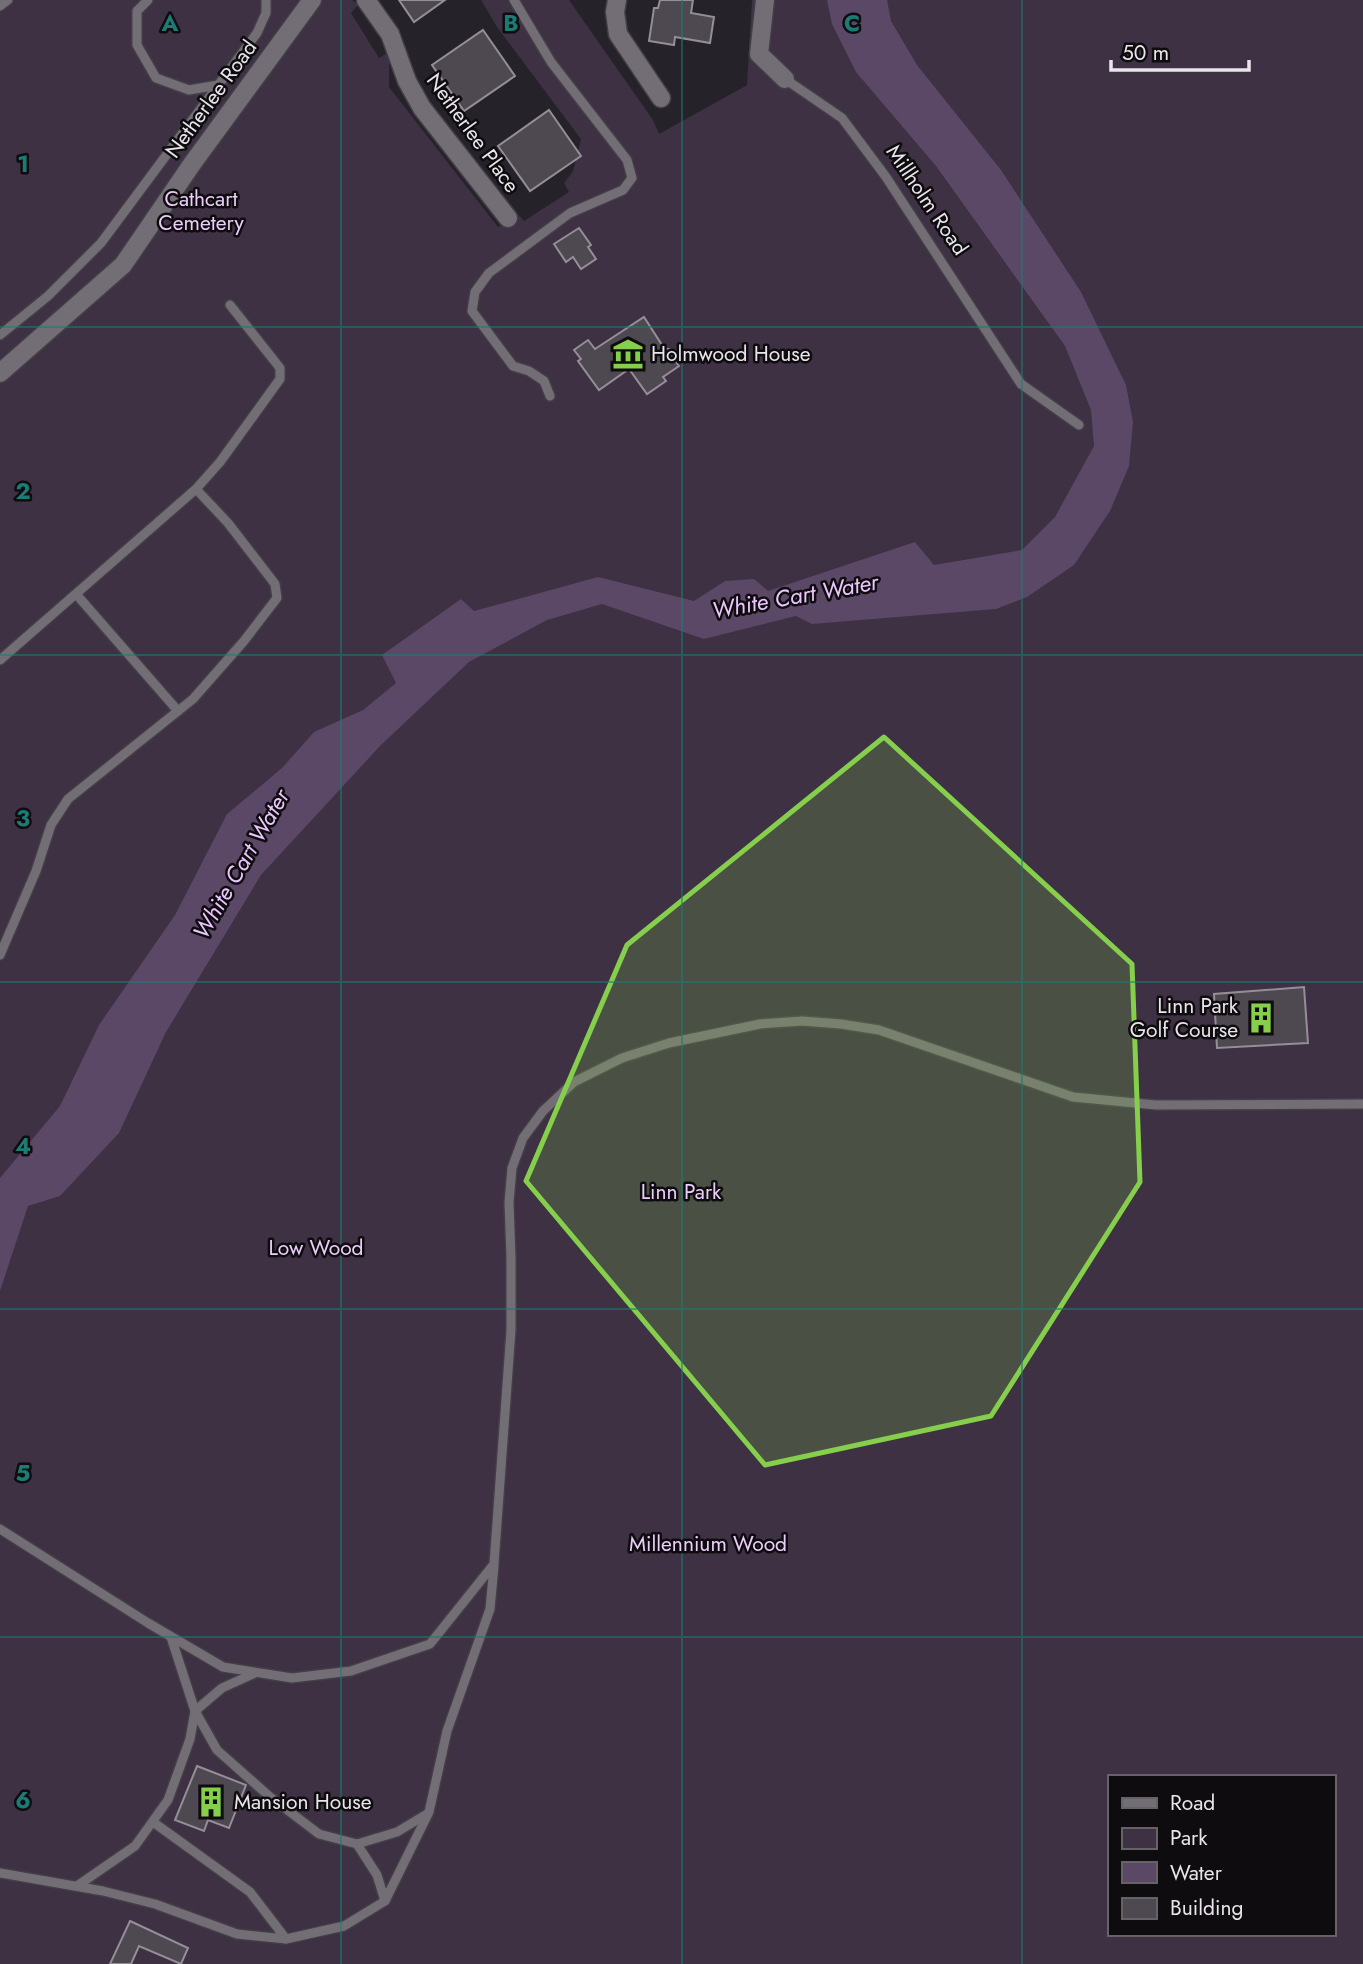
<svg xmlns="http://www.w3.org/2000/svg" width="1363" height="1964" viewBox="0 0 1363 1964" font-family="Jost,sans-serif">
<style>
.green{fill:#3d3143;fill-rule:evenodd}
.water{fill:#5b4766}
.building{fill:#4e4951;stroke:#948e97;stroke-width:2}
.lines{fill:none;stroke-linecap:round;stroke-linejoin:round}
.service-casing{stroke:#433f46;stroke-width:12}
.minor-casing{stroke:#433f46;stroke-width:21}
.service{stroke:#736e76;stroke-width:9}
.minor{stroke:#736e76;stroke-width:18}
.marked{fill:#85cf4c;fill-opacity:0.2;stroke:#85cf4c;stroke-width:5;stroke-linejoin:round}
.grid{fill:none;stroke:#1a7c74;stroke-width:2;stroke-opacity:0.55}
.labels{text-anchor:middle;stroke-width:5;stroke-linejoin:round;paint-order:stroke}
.street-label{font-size:21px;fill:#e9e5ea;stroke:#0e0c0f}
.park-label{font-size:21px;fill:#ebcdfa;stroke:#0e0c0f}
.poi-label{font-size:21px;fill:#e9e5ea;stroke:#0e0c0f;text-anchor:start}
.water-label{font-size:23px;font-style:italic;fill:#ebc6fe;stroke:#0e0c0f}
.grid-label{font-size:23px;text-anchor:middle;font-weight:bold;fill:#1a7c74;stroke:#0e0c0f;stroke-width:5;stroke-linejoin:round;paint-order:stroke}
</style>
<rect width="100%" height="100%" fill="#262229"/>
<path class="green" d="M0,0H352L358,5L351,13L379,58L389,52V87L498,227L520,216L524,221L569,192L564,183L573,171L581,139L497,27L481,0H569L653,120L659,134L747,85L752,0H1363V1964H0ZM1109,1777H1333V1934H1109Z"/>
<path class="water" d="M827,0H887L891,21L917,65L1001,170L1081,292L1126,385L1133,422L1129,466L1110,511L1074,565L1027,597L996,609L812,624L796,616L704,639L602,604L547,620L469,662L380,746L261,875L166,1032L119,1133L60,1196L28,1206L0,1291V1178L60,1106L99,1025L175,915L227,814L282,768L314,732L363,710L396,683L382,655L461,599L474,611L598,577L694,601L725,581L754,579L768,591L915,542L934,565L1022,550L1055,517L1094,446L1091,410L1065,346L936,166L856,72L832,24Z"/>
<g class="building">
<path d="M399,0H445L414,22Z"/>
<path d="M660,0H693L691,13L714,17L710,43L675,37L674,45L649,41L654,8H658Z"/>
<path d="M483,30L515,76L464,111L432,65Z"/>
<path d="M549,110L581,156L530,191L498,146Z"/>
<path d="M579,228L591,245L588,247L596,259L581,269L573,257L566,262L554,244Z"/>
<path d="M644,317L664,348L677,351L679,358L676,362L679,366L663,377L666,381L647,394L629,369L599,390L578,361L581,359L574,350L588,340L595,349Z"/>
<path d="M1304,987L1308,1043L1217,1048L1214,994Z"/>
<path d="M197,1766L246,1785L229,1828L208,1820L204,1831L175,1820Z"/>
<path d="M130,1921L188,1948L181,1964L139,1946L131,1964H110Z"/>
</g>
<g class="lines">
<g class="service-casing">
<g id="service">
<path d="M148,0L137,11V45L156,78L189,90L218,85"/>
<path d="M514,0L551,62L627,160L632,178L623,190L570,213L489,273L475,292L472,311L513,366L529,371L544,381L550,396"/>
<path d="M0,6L8,0"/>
<path d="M785,79L842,118L886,177L1021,384L1079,425"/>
<path d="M0,335L48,296L101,243L257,33L266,13V0"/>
<path d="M76,594L178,711"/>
<path d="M0,660L196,489L220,462L280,379V368L230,305"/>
<path d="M0,955L36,871L51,825L68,799L193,699L244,641L277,598L275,584L228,523L196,489"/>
<path d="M0,1529L148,1623L223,1667L292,1678L351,1671L430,1644L494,1564L511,1330V1258L509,1202L512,1168L523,1138L543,1111L574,1082L622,1058L669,1043L760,1024L802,1021L841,1024L879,1030L1073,1097L1156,1105L1363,1104"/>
<path d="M255,1673L222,1688L195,1711L217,1750L269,1796L319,1834L357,1844L397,1832L427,1814"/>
<path d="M153,1822L250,1892L286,1939"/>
<path d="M357,1844L377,1875L385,1901"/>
<path d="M0,1873L103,1891L155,1904L237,1934L286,1939L344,1926L385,1901L429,1812L447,1731L490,1609L494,1566"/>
<path d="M77,1886L135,1846L168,1800L190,1739L195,1711L171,1637"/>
</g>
</g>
<g class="minor-casing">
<g id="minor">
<path d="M366,0L390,34L407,81L422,108L508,218"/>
<path d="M617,0L615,12L618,34L661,98"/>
<path d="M765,0L759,54L785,79"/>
<path d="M0,373L123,265L192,164L312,0"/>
</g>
</g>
<use href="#service" class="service"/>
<use href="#minor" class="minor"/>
</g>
<path class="marked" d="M884,737L1132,964L1140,1182L991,1416L765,1465L526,1181L627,945Z"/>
<path class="grid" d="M341,0V1964M682,0V1964M1022,0V1964M0,327H1363M0,655H1363M0,982H1363M0,1309H1363M0,1637H1363"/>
<defs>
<g id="museum-bare" transform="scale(2.415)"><path d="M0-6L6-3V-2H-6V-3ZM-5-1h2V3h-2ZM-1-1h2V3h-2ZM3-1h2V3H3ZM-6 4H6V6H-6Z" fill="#85cf4c" stroke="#0e0c0f" stroke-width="2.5" paint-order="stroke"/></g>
<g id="building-bare" transform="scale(2.415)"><path d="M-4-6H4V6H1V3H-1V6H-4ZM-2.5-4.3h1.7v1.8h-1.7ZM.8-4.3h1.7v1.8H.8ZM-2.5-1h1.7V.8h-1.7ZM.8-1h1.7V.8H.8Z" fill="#85cf4c" stroke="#0e0c0f" stroke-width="2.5" paint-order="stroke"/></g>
</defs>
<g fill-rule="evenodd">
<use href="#museum-bare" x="628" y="354"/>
<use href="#building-bare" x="1261" y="1018"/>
<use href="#building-bare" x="211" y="1802"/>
</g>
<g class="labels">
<g class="street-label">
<text transform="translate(211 99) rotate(-54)" y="7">Netherlee Road</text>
<text transform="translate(473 133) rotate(54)" y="7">Netherlee Place</text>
<text transform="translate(927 200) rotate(56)" y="7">Millholm Road</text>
</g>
<g class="park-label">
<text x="201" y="206">Cathcart<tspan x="201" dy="24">Cemetery</tspan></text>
<text x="681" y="1199">Linn Park</text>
<text x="316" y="1255">Low Wood</text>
<text x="708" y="1551">Millennium Wood</text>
</g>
<g class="poi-label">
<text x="651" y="361">Holmwood House</text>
<text x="1238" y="1013" text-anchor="end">Linn Park<tspan x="1238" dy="24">Golf Course</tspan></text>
<text x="234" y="1809">Mansion House</text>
</g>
<g class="water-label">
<text transform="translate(795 596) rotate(-10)" y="8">White Cart Water</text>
<text transform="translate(241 864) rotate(-60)" y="8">White Cart Water</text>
</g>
</g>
<g class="grid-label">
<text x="170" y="31">A</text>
<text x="511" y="31">B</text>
<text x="852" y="31">C</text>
<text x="23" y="172">1</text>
<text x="23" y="499">2</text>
<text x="23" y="826">3</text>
<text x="23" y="1154">4</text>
<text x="23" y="1481">5</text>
<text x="23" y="1808">6</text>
</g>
<rect x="1108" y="1775" width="228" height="161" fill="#0e0c0f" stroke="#666367" stroke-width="2"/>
<rect x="1122" y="1798" width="35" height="10" fill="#736e76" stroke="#666367" stroke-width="2"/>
<text x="1170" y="1810" font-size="21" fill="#e9e5ea">Road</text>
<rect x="1122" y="1828" width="35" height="21" fill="#3d3143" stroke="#666367" stroke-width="2"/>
<text x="1170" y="1845" font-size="21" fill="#e9e5ea">Park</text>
<rect x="1122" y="1862" width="35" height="21" fill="#5b4766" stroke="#666367" stroke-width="2"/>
<text x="1170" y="1880" font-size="21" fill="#e9e5ea">Water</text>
<rect x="1122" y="1898" width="35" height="21" fill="#4e4951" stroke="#666367" stroke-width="2"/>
<text x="1170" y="1915" font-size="21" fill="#e9e5ea">Building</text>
<path d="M1111 60v10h138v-10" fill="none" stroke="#e9e5ea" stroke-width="3.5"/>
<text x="1122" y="60" font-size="21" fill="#e9e5ea" stroke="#0e0c0f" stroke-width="5" paint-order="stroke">50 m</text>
</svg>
